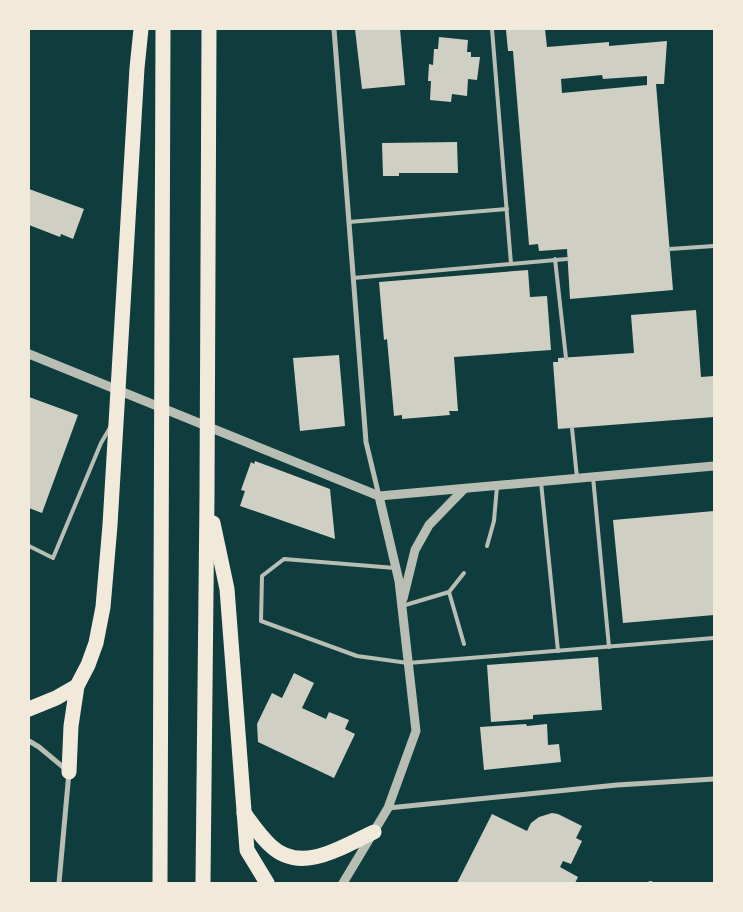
<svg xmlns="http://www.w3.org/2000/svg" width="743" height="912" viewBox="0 0 743 912" font-family="Poppins,sans-serif">
<style>
.building{fill:#cfcfc3;fill-rule:evenodd}
.lines{fill:none;stroke-linecap:round;stroke-linejoin:round}
.service{stroke:#b8beb3;stroke-width:4}
.minor{stroke:#b8beb3;stroke-width:5}
.tertiary{stroke:#b8beb3;stroke-width:9}
.motorway{stroke:#f1e9da;stroke-width:15}
</style>
<rect width="100%" height="100%" fill="#0f3d3e"/>
<g class="building">
<path d="M355,29H400L405,85L362,89Z"/>
<path d="M520,29H545L547,47L609,42V46L667,41L664,84H656L673,290L570,299L567,249L539,251L538,244L529,245L513,51H508L506,30ZM602,75L603,79L647,76V85L562,93L561,79Z"/>
<path d="M439,37L468,40L467,52H471V57H480L477,80L468,79L467,96L452,94L451,102L430,100L431,81H428L429,64L433,65L434,49H438Z"/>
<path d="M457,142L458,173H399V176H383L382,143Z"/>
<path d="M29,189L84,209L73,239L61,234L60,237L29,225Z"/>
<path d="M528,270L530,297L547,296L551,350L454,357L458,411H449L450,415L402,419V415L394,416L387,339L384,340L379,282Z"/>
<path d="M696,310L701,377L714,376V417L558,429L553,362H558V358L634,353L631,315Z"/>
<path d="M339,355L345,426L300,431L293,358Z"/>
<path d="M29,397L78,415L42,513L29,508Z"/>
<path d="M255,461L330,489L335,539L240,506L245,491L241,490L251,462L254,464Z"/>
<path d="M714,511V615L623,623L613,520Z"/>
<path d="M598,657L602,710L533,715V719L491,722L487,665Z"/>
<path d="M294,673L314,683L302,708L326,719L329,712L349,720L345,729L355,734L334,778L258,742L257,724L272,693L282,698Z"/>
<path d="M526,724L527,726L547,724L548,745L559,744L561,762L484,770L480,727Z"/>
<path d="M552,813L558,814L582,826L576,838L582,841L571,864L563,861L560,867L578,877L575,883H457L492,814L527,831L531,823L539,817Z"/>
</g>
<g class="lines">
<g class="service">
<path d="M492,29L511,264"/>
<path d="M349,222L507,209"/>
<path d="M670,249L714,246"/>
<path d="M555,259L566,358"/>
<path d="M353,278L567,259"/>
<path d="M572,428L577,478"/>
<path d="M593,477L609,647"/>
<path d="M541,482L558,651"/>
<path d="M29,546L53,558L101,443L111,426"/>
<path d="M487,546L494,521L497,486"/>
<path d="M395,568L284,559L262,576L261,621L357,656L408,663L714,638"/>
<path d="M449,592L464,644"/>
<path d="M402,606L449,592L464,573"/>
<path d="M650,883H651"/>
</g>
<g class="minor">
<path d="M334,29L366,442L379,496"/>
<path d="M29,741L39,747L69,772L59,883"/>
<path d="M388,808L617,785L714,779"/>
</g>
<g class="tertiary">
<path d="M29,354L379,496L714,466"/>
<path d="M403,599L415,550L429,525L464,489"/>
<path d="M343,883L388,808L416,731L399,581L379,496"/>
</g>
<g class="motorway">
<path d="M213,523L227,589L247,850L267,883"/>
<path d="M29,709L56,698L77,686"/>
<path d="M69,772L71,726L77,686L88,665L96,643L103,607L110,525L137,68L141,29"/>
<path d="M244,813C252,824 260,836 271,846C302,875 343,846 374,832"/>
<path d="M160,883L163,29"/>
<path d="M203,883L207,496L209,29"/>
</g>
</g>
<rect width="743" height="912" fill="none" stroke="#f1e9da" stroke-width="60"/>
</svg>
